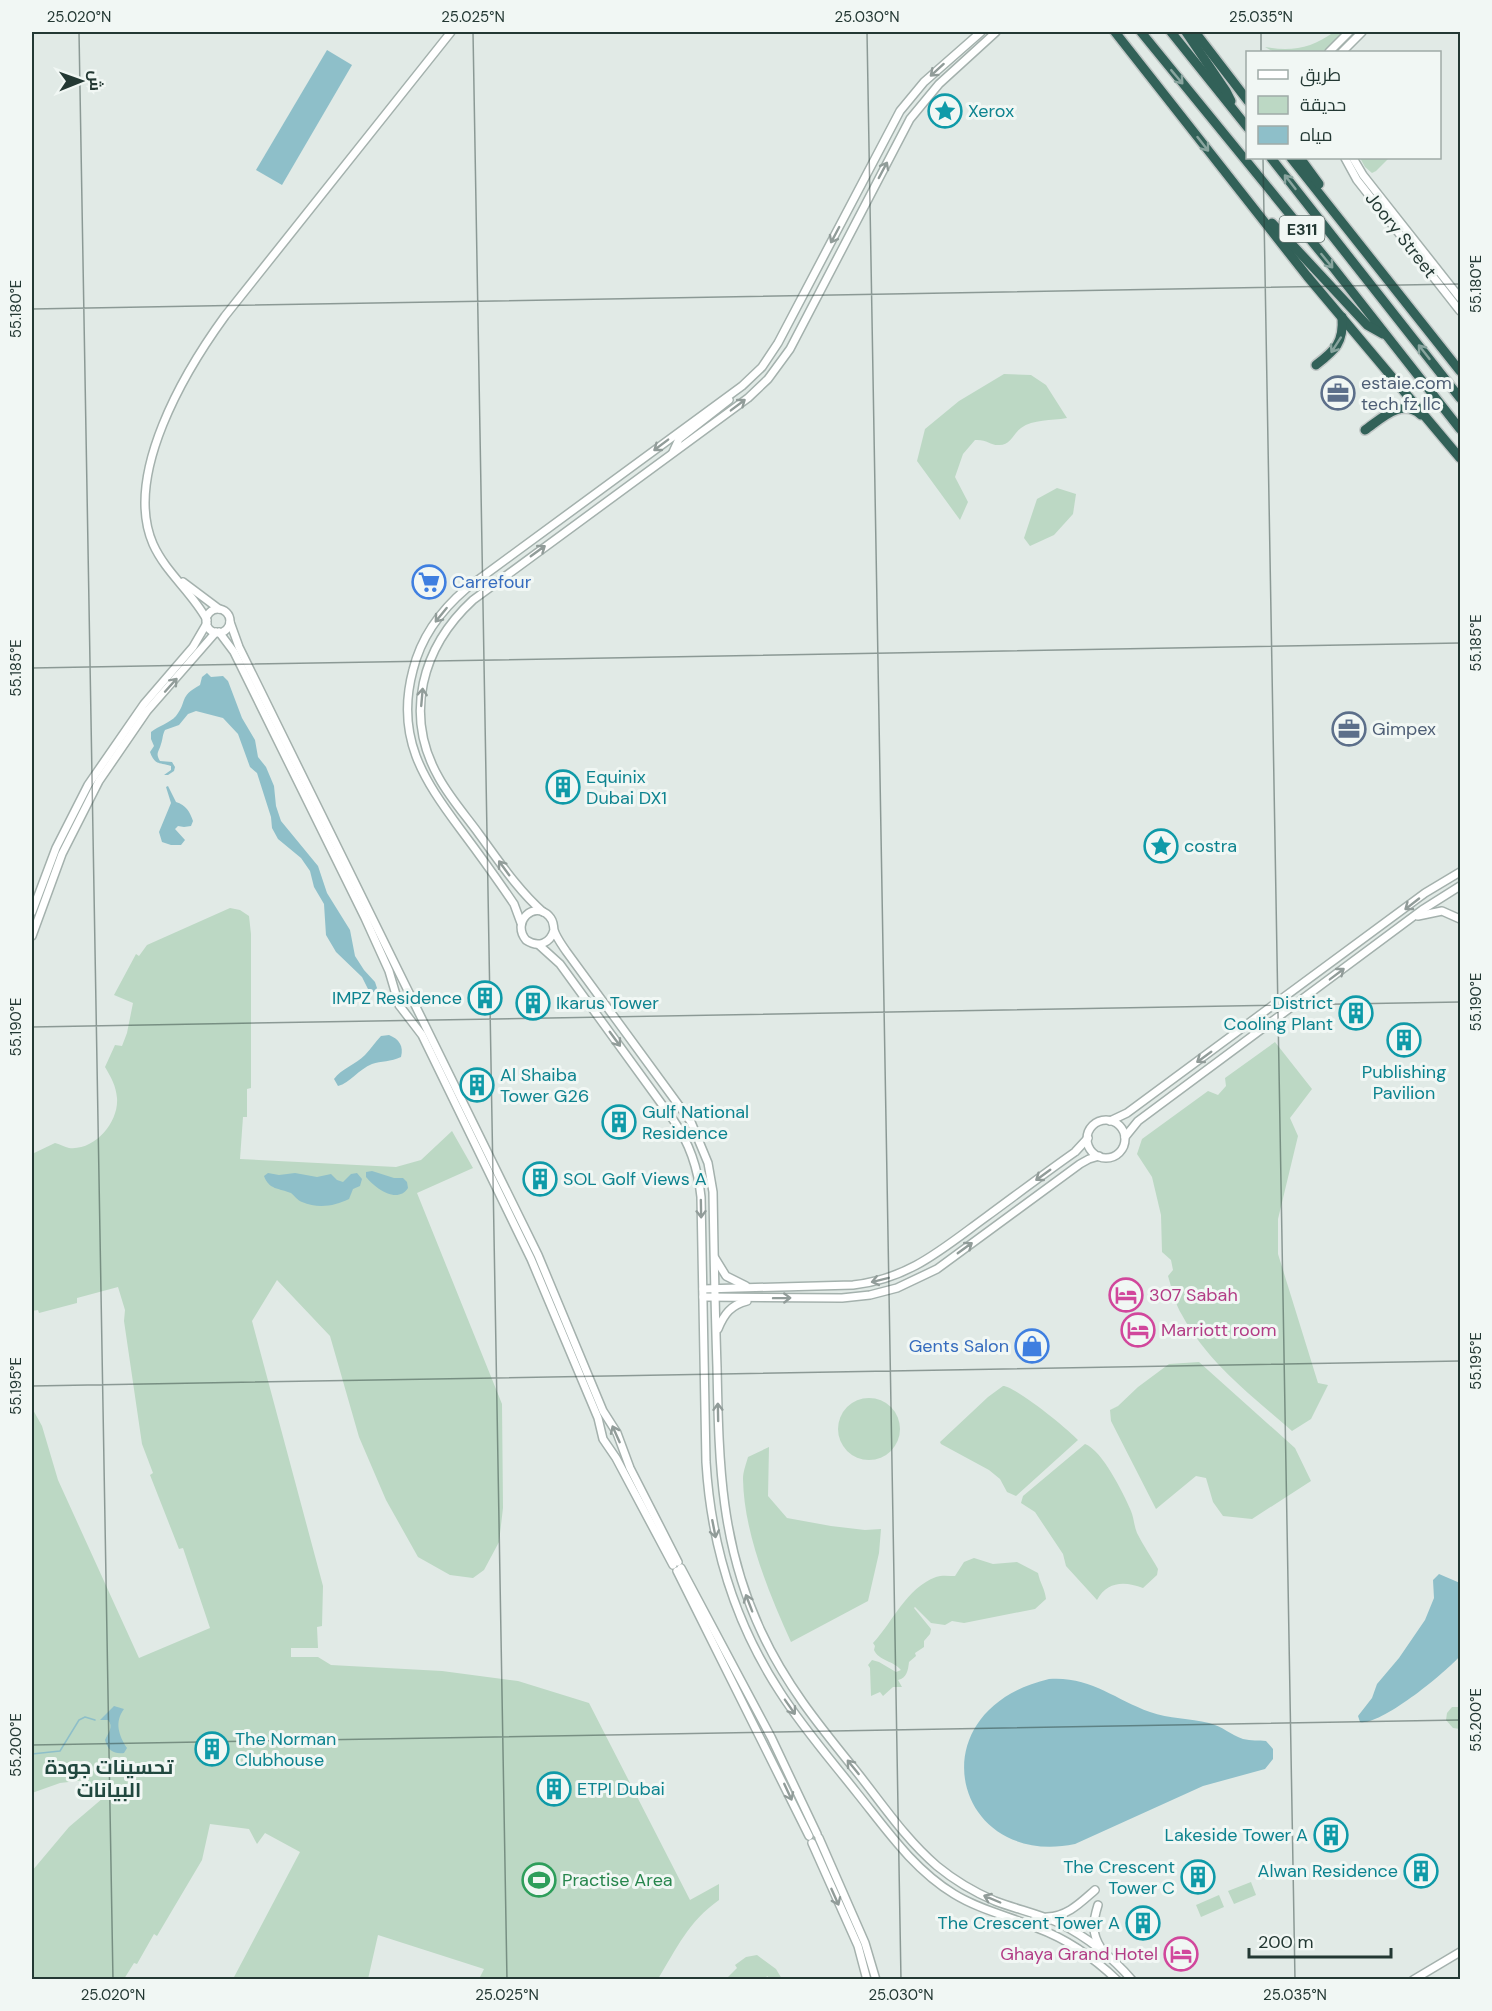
<svg xmlns="http://www.w3.org/2000/svg" width="1492" height="2011" viewBox="0 0 1492 2011" font-family="'DM Sans',Cairo,sans-serif">
<style>
.green{fill:#bcd8c4}
.water{fill:#8ebfc9}
.lines{fill:none;stroke-linecap:round;stroke-linejoin:round}
.stream{stroke:#8ebfc9;stroke-width:1.5}
.minor-casing{stroke:#a4b1ad;stroke-width:10}
.highway-casing{stroke:#c1c7c6;stroke-width:12}
.minor{stroke:#fff;stroke-width:7}
.highway{stroke:#326158;stroke-width:9}
.oneway{stroke:#919c99}
.oneway2{stroke:#88a49e}
.ticks{fill:none;stroke:#233833;stroke-width:1.5;stroke-opacity:0.45}
.labels{text-anchor:middle;stroke-width:6;stroke-linejoin:round;paint-order:stroke}
.shield{fill:#f1f7f4;stroke:#61716d;stroke-width:1.5}
.shield-label{font-size:16px;font-weight:bold;fill:#233833}
.culture-label{font-size:18px;fill:#0d838f;stroke:#f1f7f4;text-anchor:start}
.street-label{font-size:18px;fill:#233833;stroke:#f1f7f4}
.service-label{font-size:18px;fill:#4e5e75;stroke:#f1f7f4;text-anchor:start}
.shop-label{font-size:18px;fill:#366cbe;stroke:#f1f7f4;text-anchor:start}
.hotel-label{font-size:18px;fill:#b23c85;stroke:#f1f7f4;text-anchor:start}
.leisure-label{font-size:18px;fill:#27864d;stroke:#f1f7f4;text-anchor:start}
.neighbourhood-label{font-size:20px;font-weight:bold;fill:#21483f;stroke:#f1f7f4}
.neatline{fill:none;stroke:#233833;stroke-width:2}
.ticks-label{font-size:15px;text-anchor:middle;fill:#233833}
</style>
<rect width="100%" height="100%" fill="#e1eae6"/>
<g class="green">
<path d="M1334,32H1345L1324,52H1274L1265,47C1292,52 1312,48 1334,32Z"/>
<path d="M1360,158H1389L1376,171L1372,173L1365,167Z"/>
<path d="M1004,374L1031,375L1046,385L1067,418C1051,421 1033,419 1021,428C1013,434 1010,446 998,445C990,445 986,439 975,440L963,454L955,477L968,502L960,520L917,461L925,429L959,401Z"/>
<path d="M1057,488L1076,494L1073,514L1054,535L1030,546L1024,538L1037,499Z"/>
<path d="M230,908L240,910L249,916L251,934V1088L247,1089V1117H243L240,1159L396,1167L421,1160L452,1131L473,1168L417,1193L502,1404L503,1508L499,1542L484,1570L473,1578L450,1575L418,1557L386,1500L359,1437L330,1336L277,1280L252,1321L323,1586L322,1626L317,1627L318,1648H291V1657H318L331,1665L442,1671L518,1681L589,1703L690,1900L719,1884V1900C688,1922 677,1948 658,1979H479L484,1969L378,1935L368,1979H233L300,1852L265,1833L257,1844L249,1829L210,1824L202,1860L157,1936L154,1934L137,1964L134,1963L124,1979H32V1871L69,1827L103,1798L86,1780L60,1783L32,1793V1408L42,1426L58,1480L139,1658L210,1628L183,1548L179,1549L150,1475L153,1473L142,1444L124,1321L125,1310L118,1287L77,1298V1303L39,1313L38,1310L32,1311V1154L55,1143C59,1144 65,1147 69,1148C95,1151 119,1122 117,1098C116,1086 111,1077 105,1067L115,1045L122,1046L127,1033L133,1003L114,995L136,954L139,956L147,945Z"/>
<path d="M1275,1042L1312,1089L1290,1118L1298,1136L1278,1219V1254L1318,1383L1328,1385L1311,1419L1292,1431C1252,1396 1208,1363 1182,1315C1175,1304 1172,1289 1168,1276L1173,1270L1171,1260L1162,1252L1161,1215L1152,1177L1137,1154L1142,1139L1208,1091L1218,1095L1226,1086L1225,1078Z"/>
<path d="M1199,1362L1295,1448L1311,1481L1252,1519L1223,1516L1213,1502L1206,1478L1196,1476L1156,1509L1111,1421L1110,1410L1118,1406L1138,1387L1169,1364Z"/>
<path d="M1003,1386C1015,1386 1068,1429 1078,1440L1016,1496L1007,1492L1000,1479L989,1470L941,1444L940,1442L988,1397Z"/>
<circle cx="869" cy="1429" r="31"/>
<path d="M1085,1444C1102,1450 1124,1494 1131,1511C1134,1518 1134,1526 1137,1533C1143,1545 1152,1558 1158,1569L1157,1575L1143,1588C1125,1581 1107,1581 1097,1600L1066,1566L1063,1554L1035,1512L1021,1503L1023,1496Z"/>
<path d="M769,1447L768,1496L787,1518L831,1526L865,1530L881,1529L879,1553L868,1601L791,1642C769,1593 744,1534 743,1479C743,1472 746,1464 748,1457Z"/>
<path d="M974,1558L993,1564L1017,1562L1038,1573C1040,1583 1045,1589 1046,1599L1035,1609L964,1623L952,1621L945,1625L931,1623L915,1607L914,1608L931,1629L930,1634L924,1641V1647L915,1653L916,1656L909,1662C908,1670 907,1678 898,1680L902,1687H893L883,1696L880,1692L871,1696L870,1668L868,1665L872,1660L879,1662L896,1672L901,1670C894,1661 879,1661 874,1650L875,1646L873,1643C893,1622 906,1588 936,1577C941,1575 949,1576 955,1576L964,1562Z"/>
<path d="M1452,1707H1460V1729L1453,1728L1446,1720L1447,1713Z"/>
<path d="M1251,1882L1256,1895L1234,1904L1228,1891Z"/>
<path d="M1219,1895L1224,1907L1201,1917L1196,1905Z"/>
<path d="M757,1955L776,1969L782,1979H771L767,1976L765,1980L728,1979V1977L737,1968L735,1965L746,1957Z"/>
</g>
<g class="water">
<path d="M327,50L352,65L282,185L256,170Z"/>
<path d="M207,673L211,677L223,676L228,681L242,718L255,740L258,757L266,767L274,786L276,806L281,821L318,866L327,893L350,930L355,956L364,970L375,982L377,988L374,992L369,991L362,977L336,952L326,935L324,904L314,887L310,871L301,858L278,839L272,828L271,817L257,773L250,767L238,734L223,718L196,711L188,714L179,725L165,730C162,736 163,739 161,744C159,752 155,753 160,761L172,762L175,767L174,771L168,775H164L171,770V766C160,762 155,766 150,752L154,746L151,739V732C158,726 170,723 176,716C188,701 178,697 200,685L202,677Z"/>
<path d="M168,786L176,802C186,805 190,812 193,821L191,826L184,827L178,826L175,829L185,840L181,845H171L162,842L159,832L171,803L166,787Z"/>
<path d="M389,1035C399,1039 404,1046 401,1057C391,1062 381,1061 372,1064C359,1069 350,1083 338,1086L334,1079C341,1069 356,1064 365,1055C371,1049 375,1042 381,1036Z"/>
<path d="M372,1171L394,1178H403L407,1182L408,1188C397,1205 374,1187 366,1177V1172Z"/>
<path d="M268,1173L279,1175L295,1173L317,1177L331,1174L337,1180L343,1182L351,1174L357,1173L362,1179L360,1186L353,1189L349,1199C335,1206 318,1209 302,1202C297,1200 295,1196 291,1193C279,1188 269,1190 264,1176Z"/>
<path d="M1439,1574L1460,1583V1656C1446,1672 1381,1726 1360,1722L1358,1716L1372,1698L1377,1684L1399,1658L1425,1620L1434,1598L1433,1580Z"/>
<path d="M1049,1679C1090,1676 1114,1699 1150,1712C1169,1719 1190,1718 1209,1723C1222,1726 1231,1735 1243,1739C1251,1741 1259,1740 1266,1741L1273,1749V1759L1265,1769L1203,1786L1075,1844C953,1869 914,1711 1049,1679Z"/>
<path d="M114,1706L124,1709C114,1722 119,1736 127,1748L124,1753C114,1754 108,1751 105,1740C108,1733 114,1727 108,1720H100Z"/>
</g>
<g class="lines">
<path class="stream" d="M32,1754L60,1751L79,1720L85,1717L95,1720"/>
<g class="minor-casing">
<g id="minor">
<path d="M1329,52L1349,32"/>
<path d="M1342,52L1362,32"/>
<path d="M1345,158L1357,180L1460,311"/>
<path d="M1353,158L1363,175L1460,298"/>
<path d="M673,452L679,439L729,400"/>
<path d="M183,582L219,609"/>
<circle cx="218" cy="621" r="12"/>
<path d="M207,620C192,592 166,573 153,544C123,475 185,371 225,316L451,32"/>
<path d="M230,622L239,647L538,1255L603,1411L617,1433L630,1468L678,1562"/>
<path d="M219,632L234,652L365,918L389,971L399,1005L422,1035L531,1259L598,1418L603,1439L616,1458L673,1565"/>
<path d="M32,912L56,848L88,785L144,704L193,647L207,623"/>
<path d="M543,912C517,889 499,861 479,834C466,816 450,798 439,778C403,715 422,647 473,600L748,398L768,379L790,349L910,119L939,84L996,32"/>
<path d="M1418,916L1442,911L1460,919"/>
<path d="M521,923L514,904C497,879 479,854 461,830C423,779 395,737 413,670C421,637 441,610 467,588L742,386L762,367L778,343L900,111L924,82L981,32"/>
<path d="M554,930C550,944 538,948 526,940C511,922 534,900 549,916C554,921 553,924 554,930C556,937 562,945 566,951L691,1122L708,1163L713,1192C714,1251 715,1309 717,1367C719,1463 720,1544 762,1633C785,1683 818,1724 852,1766C879,1799 904,1838 937,1866C954,1880 974,1892 995,1901C1016,1909 1039,1914 1059,1923C1087,1937 1112,1957 1132,1980"/>
<path d="M32,936L62,854L99,781L147,711L216,632"/>
<path d="M539,945L560,964L674,1121C690,1144 698,1168 701,1197L706,1462C711,1544 735,1623 780,1692C803,1728 831,1760 857,1793C886,1829 913,1869 954,1894C980,1910 1009,1916 1037,1928C1067,1939 1094,1958 1117,1980"/>
<circle cx="1106" cy="1139" r="19"/>
<path d="M1110,1121L1127,1113L1425,893L1460,872"/>
<path d="M1125,1137L1138,1121L1422,910L1460,886"/>
<path d="M715,1258L726,1276L746,1286"/>
<path d="M703,1289L853,1285C909,1279 942,1249 986,1217C1016,1195 1045,1173 1075,1152L1088,1138"/>
<path d="M703,1297L842,1298L870,1295L897,1288L937,1269L1080,1164L1089,1159L1099,1156"/>
<path d="M718,1329C724,1314 731,1305 747,1301"/>
<path d="M681,1568L771,1737L817,1834"/>
<path d="M677,1571L809,1836"/>
<path d="M819,1838L865,1943L876,1980"/>
<path d="M812,1843L858,1946L867,1980"/>
<path d="M1098,1905C1093,1921 1091,1933 1101,1948"/>
<path d="M1047,1917C1068,1916 1080,1903 1095,1890"/>
<path d="M1413,1980L1460,1952"/>
</g>
</g>
<g class="highway-casing">
<g id="highway">
<path d="M1115,32L1307,276L1460,458"/>
<path d="M1141,32L1332,266L1460,429"/>
<path d="M1171,32L1248,128"/>
<path d="M1186,32L1226,91L1231,101"/>
<path d="M1195,32L1248,101"/>
<path d="M1271,158L1460,398"/>
<path d="M1291,158L1460,371"/>
<path d="M1300,158L1319,184"/>
<path d="M1272,223L1367,325L1383,334"/>
<path d="M1316,365C1335,350 1344,343 1342,317"/>
<path d="M1365,430C1381,419 1402,397 1421,415"/>
</g>
</g>
<use href="#minor" class="minor"/>
<use href="#highway" class="highway"/>
</g>
<defs><path id="oneway-shaft" d="M-6 0H5M1.5-3L5.5 0L1.5 3" fill="none" stroke-width="1.6" stroke-linecap="round" stroke-linejoin="round" transform="scale(1.5)"/></defs>
<g class="oneway">
<use href="#oneway-shaft" transform="translate(937 70) rotate(138)"/>
<use href="#oneway-shaft" transform="translate(883 170) rotate(-62)"/>
<use href="#oneway-shaft" transform="translate(835 235) rotate(118)"/>
<use href="#oneway-shaft" transform="translate(738 405) rotate(-37)"/>
<use href="#oneway-shaft" transform="translate(661 445) rotate(143)"/>
<use href="#oneway-shaft" transform="translate(538 551) rotate(-36)"/>
<use href="#oneway-shaft" transform="translate(441 615) rotate(129)"/>
<use href="#oneway-shaft" transform="translate(171 685) rotate(-48)"/>
<use href="#oneway-shaft" transform="translate(422 697) rotate(-85)"/>
<use href="#oneway-shaft" transform="translate(504 868) rotate(-126)"/>
<use href="#oneway-shaft" transform="translate(1412 904) rotate(142)"/>
<use href="#oneway-shaft" transform="translate(1337 974) rotate(-37)"/>
<use href="#oneway-shaft" transform="translate(615 1039) rotate(54)"/>
<use href="#oneway-shaft" transform="translate(1204 1057) rotate(144)"/>
<use href="#oneway-shaft" transform="translate(1043 1175) rotate(144)"/>
<use href="#oneway-shaft" transform="translate(701 1209) rotate(89)"/>
<use href="#oneway-shaft" transform="translate(965 1248) rotate(-36)"/>
<use href="#oneway-shaft" transform="translate(880 1280) rotate(166)"/>
<use href="#oneway-shaft" transform="translate(782 1298) rotate(-1)"/>
<use href="#oneway-shaft" transform="translate(718 1412) rotate(-91)"/>
<use href="#oneway-shaft" transform="translate(616 1434) rotate(-114)"/>
<use href="#oneway-shaft" transform="translate(714 1529) rotate(79)"/>
<use href="#oneway-shaft" transform="translate(749 1603) rotate(-111)"/>
<use href="#oneway-shaft" transform="translate(790 1707) rotate(55)"/>
<use href="#oneway-shaft" transform="translate(853 1767) rotate(-129)"/>
<use href="#oneway-shaft" transform="translate(788 1792) rotate(65)"/>
<use href="#oneway-shaft" transform="translate(835 1897) rotate(66)"/>
<use href="#oneway-shaft" transform="translate(992 1899) rotate(-157)"/>
</g>
<g class="oneway2">
<use href="#oneway-shaft" transform="translate(1177 77) rotate(50)"/>
<use href="#oneway-shaft" transform="translate(1203 144) rotate(52)"/>
<use href="#oneway-shaft" transform="translate(1290 182) rotate(-128)"/>
<use href="#oneway-shaft" transform="translate(1327 261) rotate(51)"/>
<use href="#oneway-shaft" transform="translate(1336 345) rotate(123)"/>
<use href="#oneway-shaft" transform="translate(1424 352) rotate(-128)"/>
</g>
<path class="ticks" d="M79,32L113,1980M473,32L507,1980M867,32L901,1980M1261,32V52M1263,158L1295,1980M32,309L1460,284M32,668L1460,643M32,1027L1460,1002M32,1386L1460,1361M32,1745L1460,1720"/>
<defs>
<g id="sight-ring" transform="scale(1.725)"><circle r="9.5" fill="#f1f7f4" stroke="#0f9aa8" stroke-width="1.5"/><path d="M0-6L1.8-2.2L6-1.7L2.9 1.2L3.7 5.4L0 3.3L-3.7 5.4L-2.9 1.2L-6-1.7L-1.8-2.2Z" fill="#0f9aa8"/></g>
<g id="office-ring" transform="scale(1.725)"><circle r="9.5" fill="#f1f7f4" stroke="#5c6f8a" stroke-width="1.5"/><path d="M-6-3h4V-5.5h4V-3h4V5H-6ZM-1-4.5V-3h2v-1.5ZM-6 0V1H6V0Z" fill="#5c6f8a"/></g>
<g id="supermarket-ring" transform="scale(1.725)"><circle r="9.5" fill="#f1f7f4" stroke="#3f7fe0" stroke-width="1.5"/><path d="M-6-5.5h2.5l.6 2H6L4.5 2H-2.5L-4.4-4H-6ZM-1.5 3.2a1.3 1.3 0 1 0 .1 0ZM3 3.2a1.3 1.3 0 1 0 .1 0Z" fill="#3f7fe0"/></g>
<g id="building-ring" transform="scale(1.725)"><circle r="9.5" fill="#f1f7f4" stroke="#0f9aa8" stroke-width="1.5"/><path d="M-4-6H4V6H1V3H-1V6H-4ZM-2.5-4.3h1.7v1.8h-1.7ZM.8-4.3h1.7v1.8H.8ZM-2.5-1h1.7V.8h-1.7ZM.8-1h1.7V.8H.8Z" fill="#0f9aa8"/></g>
<g id="hotel-ring" transform="scale(1.725)"><circle r="9.5" fill="#f1f7f4" stroke="#d1479c" stroke-width="1.5"/><path d="M-6-4.5h1.5V1H6V5H4.5V3h-9V5H-6ZM-4 0a1.8 1.8 0 1 1 3.6 0ZM.5 0V-2.5h3Q6-2.5 6 0Z" fill="#d1479c"/></g>
<g id="shop-ring" transform="scale(1.725)"><circle r="9.5" fill="#f1f7f4" stroke="#3f7fe0" stroke-width="1.5"/><path d="M-5-2.5h2.3a2.7 3.5 0 0 1 5.4 0H5L5.5 6h-11ZM-1.5-2.5h3a1.5 2.3 0 0 0-3 0Z" fill="#3f7fe0"/></g>
<g id="stadium-ring" transform="scale(1.725)"><circle r="9.5" fill="#f1f7f4" stroke="#2e9e5b" stroke-width="1.5"/><path d="M0-5a6.5 5 0 1 0 0 10a6.5 5 0 1 0 0-10ZM-3.5-1.8h7v3.6h-7Z" fill="#2e9e5b"/></g>
</defs>
<g fill-rule="evenodd">
<use href="#sight-ring" x="945" y="111"/>
<use href="#office-ring" x="1338" y="393"/>
<use href="#supermarket-ring" x="429" y="582"/>
<use href="#office-ring" x="1349" y="729"/>
<use href="#building-ring" x="563" y="787"/>
<use href="#sight-ring" x="1161" y="846"/>
<use href="#building-ring" x="485" y="998"/>
<use href="#building-ring" x="533" y="1003"/>
<use href="#building-ring" x="1356" y="1013"/>
<use href="#building-ring" x="1404" y="1040"/>
<use href="#building-ring" x="477" y="1085"/>
<use href="#building-ring" x="619" y="1122"/>
<use href="#building-ring" x="540" y="1179"/>
<use href="#hotel-ring" x="1126" y="1295"/>
<use href="#hotel-ring" x="1138" y="1330"/>
<use href="#shop-ring" x="1032" y="1346"/>
<use href="#building-ring" x="212" y="1749"/>
<use href="#building-ring" x="554" y="1789"/>
<use href="#building-ring" x="1331" y="1835"/>
<use href="#building-ring" x="1421" y="1871"/>
<use href="#building-ring" x="1198" y="1877"/>
<use href="#stadium-ring" x="539" y="1880"/>
<use href="#building-ring" x="1143" y="1923"/>
<use href="#hotel-ring" x="1181" y="1954"/>
</g>
<g class="labels">
<rect class="shield" x="1279.5" y="216" width="45" height="26" rx="4.5"/>
<g class="shield-label">
<text x="1302" y="235">E311</text>
</g>
<g class="culture-label">
<text x="968" y="117">Xerox</text>
<text x="586" y="783">Equinix<tspan x="586" dy="21">Dubai DX1</tspan></text>
<text x="1184" y="852">costra</text>
<text x="462" y="1004" text-anchor="end">IMPZ Residence</text>
<text x="556" y="1009">Ikarus Tower</text>
<text x="1333" y="1009" text-anchor="end">District<tspan x="1333" dy="21">Cooling Plant</tspan></text>
<text x="1404" y="1078" text-anchor="middle">Publishing<tspan x="1404" dy="21">Pavilion</tspan></text>
<text x="500" y="1081">Al Shaiba<tspan x="500" dy="21">Tower G26</tspan></text>
<text x="642" y="1118">Gulf National<tspan x="642" dy="21">Residence</tspan></text>
<text x="563" y="1185">SOL Golf Views A</text>
<text x="235" y="1745">The Norman<tspan x="235" dy="21">Clubhouse</tspan></text>
<text x="577" y="1795">ETPI Dubai</text>
<text x="1308" y="1841" text-anchor="end">Lakeside Tower A</text>
<text x="1175" y="1873" text-anchor="end">The Crescent<tspan x="1175" dy="21">Tower C</tspan></text>
<text x="1398" y="1877" text-anchor="end">Alwan Residence</text>
<text x="1120" y="1929" text-anchor="end">The Crescent Tower A</text>
</g>
<g class="street-label">
<text transform="translate(1401 235) rotate(52)" y="6">Joory Street</text>
</g>
<g class="service-label">
<text x="1361" y="389">estaie.com<tspan x="1361" dy="21">tech fz llc</tspan></text>
<text x="1372" y="735">Gimpex</text>
</g>
<g class="shop-label">
<text x="452" y="588">Carrefour</text>
<text x="1009" y="1352" text-anchor="end">Gents Salon</text>
</g>
<g class="hotel-label">
<text x="1149" y="1301">307 Sabah</text>
<text x="1161" y="1336">Marriott room</text>
<text x="1158" y="1960" text-anchor="end">Ghaya Grand Hotel</text>
</g>
<g class="leisure-label">
<text x="562" y="1886">Practise Area</text>
</g>
<g class="neighbourhood-label">
<text x="109" y="1774">تحسينات جودة<tspan x="109" dy="23">البيانات</tspan></text>
</g>
</g>
<rect width="1492" height="2011" fill="none" stroke="#f1f7f4" stroke-width="66"/>
<rect x="1246" y="51" width="195" height="108" fill="#f1f7f4" stroke="#9faba7" stroke-width="1.5"/>
<rect x="1258" y="70" width="30" height="9" fill="#ffffff" stroke="#9faba7" stroke-width="1.5"/>
<text x="1300" y="81" font-size="18" fill="#233833">طريق</text>
<rect x="1258" y="96" width="30" height="18" fill="#bcd8c4" stroke="#9faba7" stroke-width="1.5"/>
<text x="1300" y="111" font-size="18" fill="#233833">حديقة</text>
<rect x="1258" y="126" width="30" height="18" fill="#8ebfc9" stroke="#9faba7" stroke-width="1.5"/>
<text x="1300" y="141" font-size="18" fill="#233833">مياه</text>
<g transform="translate(81 81) rotate(89)" stroke="#f1f7f4" stroke-width="4.5" paint-order="stroke">
<path d="M0-4.5L10 22L0 15L-10 22Z" fill="#233833"/>
<text y="-9" font-size="16" font-weight="bold" text-anchor="middle" fill="#233833">ش</text>
</g>
<path d="M1249 1948v9h142v-9" fill="none" stroke="#233833" stroke-width="3"/>
<text x="1258" y="1948" font-size="18" fill="#233833" stroke="#f1f7f4" stroke-width="4.5" paint-order="stroke">200 m</text>
<rect x="33" y="33" width="1426" height="1945" class="neatline"/>
<g class="ticks-label">
<text x="79" y="22">25.020°N</text>
<text x="473" y="22">25.025°N</text>
<text x="867" y="22">25.030°N</text>
<text x="1261" y="22">25.035°N</text>
<text transform="translate(1476 284) rotate(-90)" y="5">55.180°E</text>
<text transform="translate(16 309) rotate(-90)" y="5">55.180°E</text>
<text transform="translate(1476 643) rotate(-90)" y="5">55.185°E</text>
<text transform="translate(16 668) rotate(-90)" y="5">55.185°E</text>
<text transform="translate(1476 1002) rotate(-90)" y="5">55.190°E</text>
<text transform="translate(16 1027) rotate(-90)" y="5">55.190°E</text>
<text transform="translate(1476 1361) rotate(-90)" y="5">55.195°E</text>
<text transform="translate(16 1386) rotate(-90)" y="5">55.195°E</text>
<text transform="translate(1476 1720) rotate(-90)" y="5">55.200°E</text>
<text transform="translate(16 1745) rotate(-90)" y="5">55.200°E</text>
<text x="113" y="2000">25.020°N</text>
<text x="507" y="2000">25.025°N</text>
<text x="901" y="2000">25.030°N</text>
<text x="1295" y="2000">25.035°N</text>
</g>
</svg>
